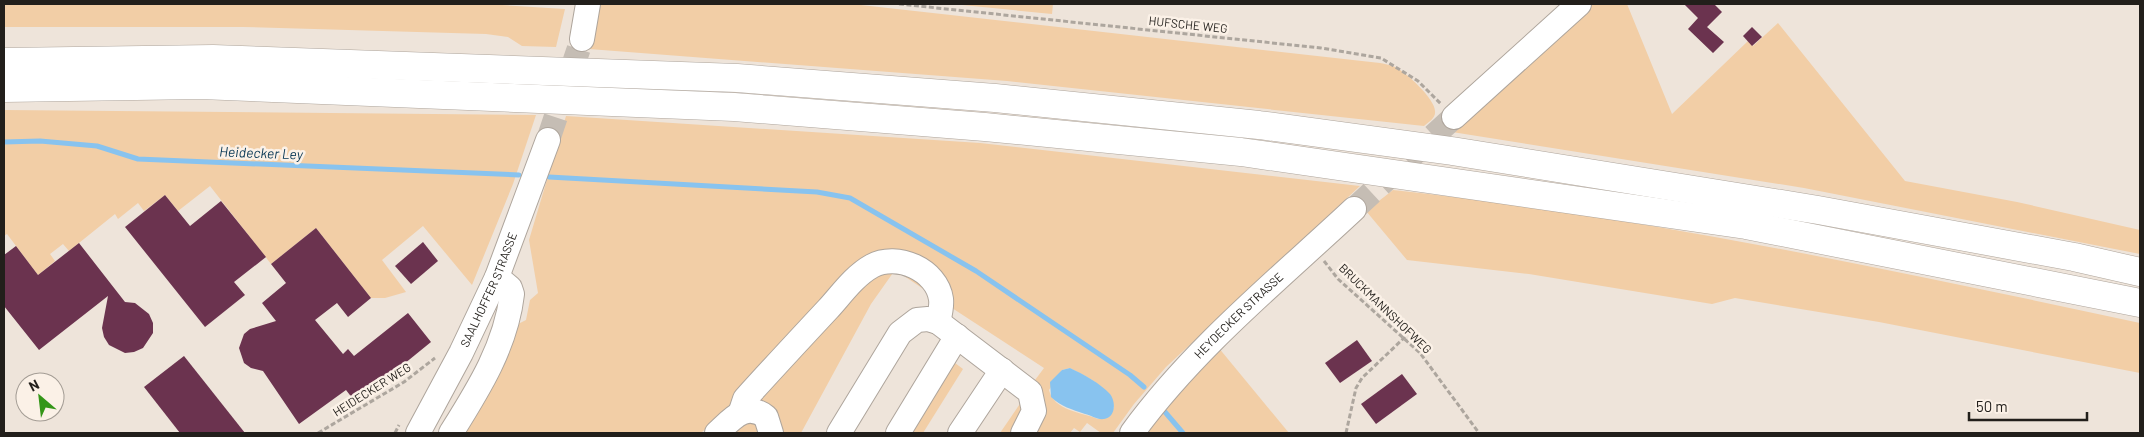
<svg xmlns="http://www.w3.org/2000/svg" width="2144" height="437" viewBox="0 0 2144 437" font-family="Barlow,sans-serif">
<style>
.green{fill:#f2cea6;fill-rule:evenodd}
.water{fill:#88c3ef}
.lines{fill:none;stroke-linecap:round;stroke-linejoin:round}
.stream{stroke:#88c3ef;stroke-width:5}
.building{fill:#6b334f}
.minor-tunnel{stroke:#c5bdb4;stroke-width:24;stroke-dasharray:24 12;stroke-linecap:butt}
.minor-casing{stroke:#aea59c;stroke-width:26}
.highway-casing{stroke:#aea59c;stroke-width:29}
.path{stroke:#ada69e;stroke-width:3;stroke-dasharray:5 2.5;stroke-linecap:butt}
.minor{stroke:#fff;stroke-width:24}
.highway{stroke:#fff;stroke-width:28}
.labels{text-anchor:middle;stroke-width:5;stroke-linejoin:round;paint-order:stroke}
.street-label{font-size:12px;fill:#221f1b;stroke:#fbf1e7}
.water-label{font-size:14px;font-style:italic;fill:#093855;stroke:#fbf1e7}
</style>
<rect width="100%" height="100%" fill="#eee4da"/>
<g class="green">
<path d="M4,4H486L565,9L556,47L522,46L508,37L486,34L243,27H4Z"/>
<path d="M600,4H852L1380,63C1385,64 1391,65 1395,67C1406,72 1435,99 1435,111C1436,118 1429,122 1424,126L1007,81L589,49Z"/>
<path d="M952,4H1053L1052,14Z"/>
<path d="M1586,4H1627L1672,114L1748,41L1753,46L1778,23L1905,181L2017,202L2140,230V254L1804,188L1452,132L1479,103Z"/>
<path d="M4,110L536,115L513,184L472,285L423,226L382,260L406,292L385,298H371L316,228L271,264L210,186L178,211L165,195L144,211L138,203L118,219L115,214L69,251L63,244L50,254L55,261L38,275L7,234L4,236Z"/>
<path d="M566,116L980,143L1360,186L1166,367L1134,404L1113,433H1101L1087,423L1080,432L1074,428L1070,433H1029L1043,405L1035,380L1044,368L952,308L894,256L701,433H458L516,325L526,320L530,300L538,293L529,240ZM1070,368C1087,377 1112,388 1114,408L1098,419C1081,412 1054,411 1049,390L1062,370Z"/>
<path d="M1393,190C1645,217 1893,270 2140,323V373L1879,322L1735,298L1712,304L1529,274L1407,260L1366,211Z"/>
<path d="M888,266C910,266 928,277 937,298L895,270L871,304L801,433H778C780,415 768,401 749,400L855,286L873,270Z"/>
<path d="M1218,347L1289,433H1141Z"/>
<path d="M951,360L963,369L923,433H905Z"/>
<path d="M1026,395L1016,433H1000Z"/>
<path d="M754,419L761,433H730Z"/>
</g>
<path class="water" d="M1070,368C1083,374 1100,383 1110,394C1116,402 1116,417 1104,419C1097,420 1091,415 1085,414C1071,409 1062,407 1051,397L1050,382L1062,370Z"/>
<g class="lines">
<g class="stream">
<path d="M4,142L40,141L97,146L138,159L519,175"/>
<path d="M549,177L817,192L850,198L976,271L1130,375L1144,387"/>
<path d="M1165,412L1183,433"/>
</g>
</g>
<g class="building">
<path d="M1684,4H1714L1722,12L1707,27L1724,42L1713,53L1688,29L1698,18Z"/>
<path d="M1752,27L1762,37L1752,46L1743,36Z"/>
<path d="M165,195L190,226L221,201L266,257L234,282L245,295L205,327L125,227Z"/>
<path d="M316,228L371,298L348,317L337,303L315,320L343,354L348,349L354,356L408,313L431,342L356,403L346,390L299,424L263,371L251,368L244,363L239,348L244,334L250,329L276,321L262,303L286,283L271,264Z"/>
<path d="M423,242L438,261L411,284L395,266Z"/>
<path d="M79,243L125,302L135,303L149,314L153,323V333L143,348L134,352L125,353L109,345L104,337L102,328L108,296L39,350L4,306V255L16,246L38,275Z"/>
<path d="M1357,340L1372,361L1340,383L1325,363Z"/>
<path d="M184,356L245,433H180L144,387Z"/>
<path d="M1402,374L1417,394L1376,424L1361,404Z"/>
</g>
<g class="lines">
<g class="minor-tunnel">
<path d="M548,140L582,39"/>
<path d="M1354,209L1454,117"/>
</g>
<g class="minor-casing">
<g id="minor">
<path d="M582,39L588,4"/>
<path d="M1454,117L1579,4"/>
<path d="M741,411L745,399C772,369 800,339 828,309C841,295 854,276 872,266C897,252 937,270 941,299C942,307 940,314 938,322"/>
<path id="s1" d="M418,433L461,353L497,277L548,140"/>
<path d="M451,433C478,390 506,346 512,294L510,288L497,277"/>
<path d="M717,433C732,419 746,401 766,417L771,433"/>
<path d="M839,433L900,333L917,320L928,319L938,322L1030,392L1034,411L1023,433"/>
<path d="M898,433L957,336"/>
<path d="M960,433L1002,370"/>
<path id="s2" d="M1132,433C1194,348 1278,280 1354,209"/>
</g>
</g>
<g class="highway-casing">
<g id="highway">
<path d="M4,62L213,59L737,78L995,98L1259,125L1452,151L1818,210L2074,257L2140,272"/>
<path d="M4,88L201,85L734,107L985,127L1241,152L1746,225L2140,303"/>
</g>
</g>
<g class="path">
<path d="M899,4L1321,48L1381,58L1418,81L1441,104"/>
<path d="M1324,261L1338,279L1420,353L1479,433"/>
<path d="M318,433L404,382L435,358"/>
<path d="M395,433L399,425"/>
<path d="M1346,433L1356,388L1362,378L1405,337"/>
</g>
<use href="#minor" class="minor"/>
<use href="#highway" class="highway"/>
</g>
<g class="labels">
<g class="street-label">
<text transform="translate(1188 25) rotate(6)" y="4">HUFSCHE WEG</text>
<text dy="4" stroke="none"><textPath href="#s1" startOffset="160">SAALHOFFER STRASSE</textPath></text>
<text transform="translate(1385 309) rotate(44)" y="4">BRUCKMANNSHOFWEG</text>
<text dy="4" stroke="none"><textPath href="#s2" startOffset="159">HEYDECKER STRASSE</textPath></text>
<text transform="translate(372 390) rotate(-32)" y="4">HEIDECKER WEG</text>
</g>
<g class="water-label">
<text transform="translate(261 153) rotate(2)" y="5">Heidecker Ley</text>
</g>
</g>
<rect width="2144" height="437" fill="none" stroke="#221f1b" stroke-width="10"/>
<g transform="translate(40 397) rotate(332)"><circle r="24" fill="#fbf1e7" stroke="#a49d95"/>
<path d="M0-4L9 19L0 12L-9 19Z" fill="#349618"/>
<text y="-8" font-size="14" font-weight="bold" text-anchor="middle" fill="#221f1b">N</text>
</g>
<path d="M1969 412v8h118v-8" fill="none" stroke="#221f1b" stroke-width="2.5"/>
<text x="1976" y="412" font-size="15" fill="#221f1b" stroke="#fbf1e7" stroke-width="4" paint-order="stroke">50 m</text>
</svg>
